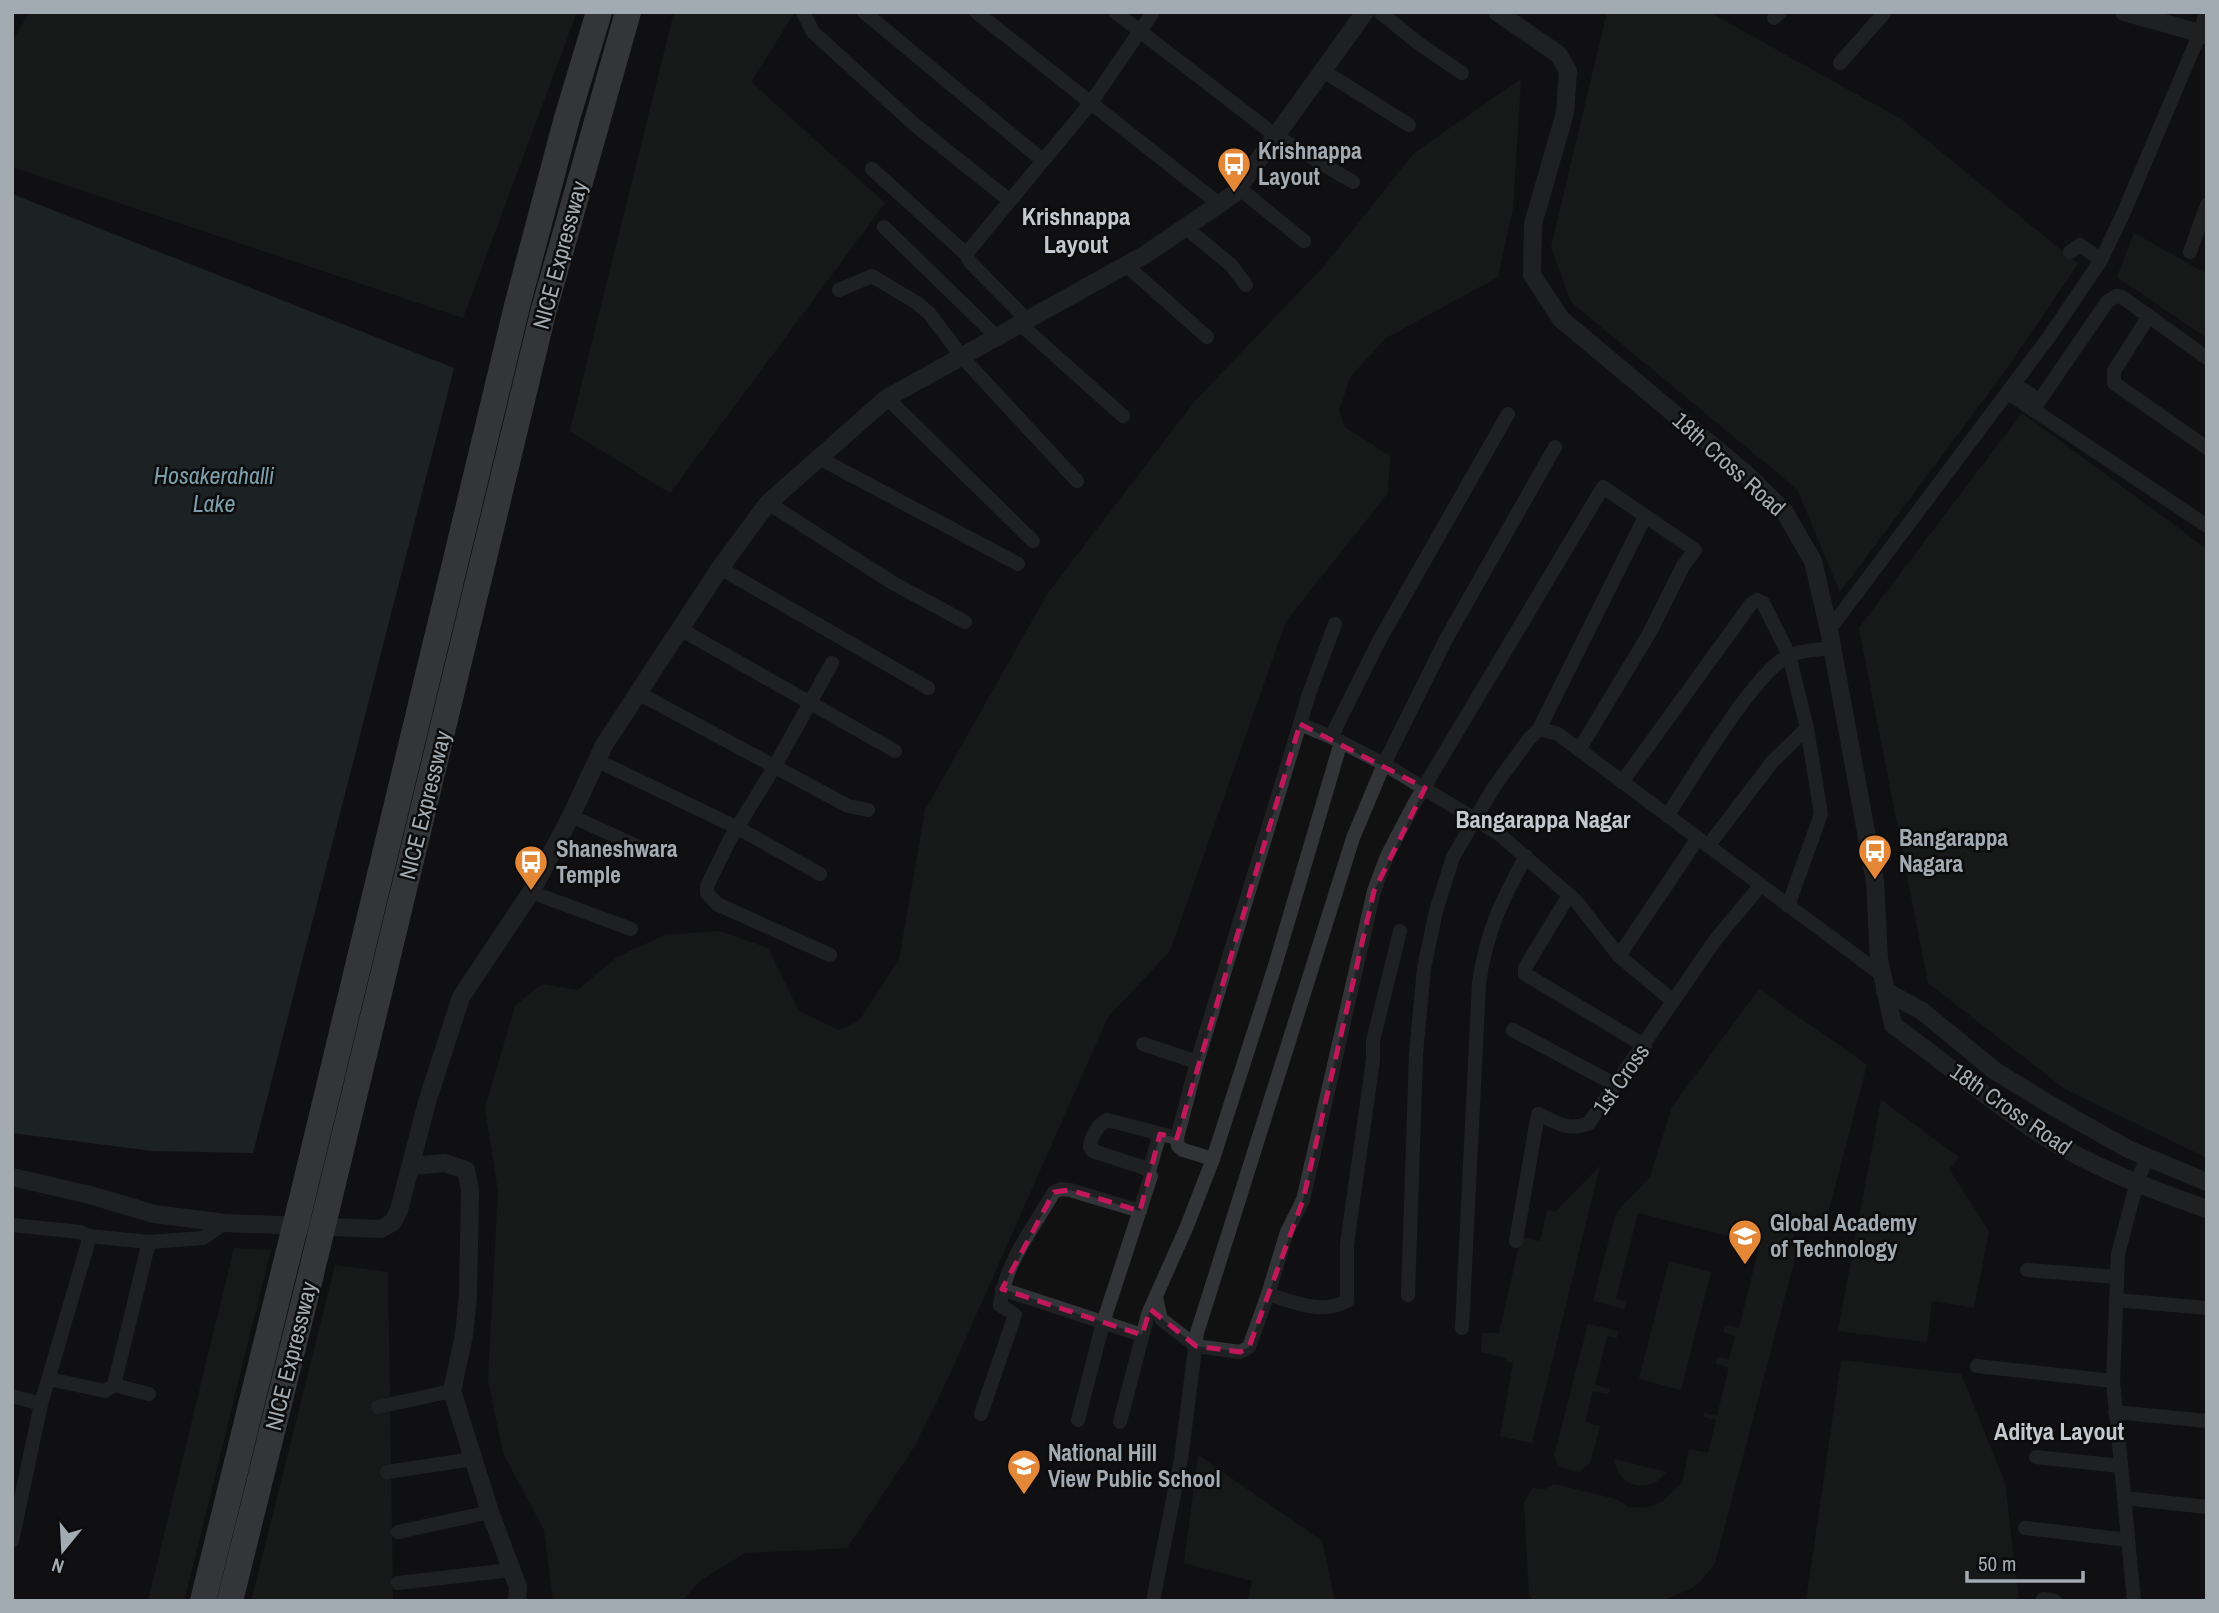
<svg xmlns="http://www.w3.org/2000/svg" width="2219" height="1613" viewBox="0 0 2219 1613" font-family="'Archivo Narrow',sans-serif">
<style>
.green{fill:#1e251e}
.water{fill:#2c363a}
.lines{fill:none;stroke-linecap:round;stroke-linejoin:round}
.minor{stroke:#323437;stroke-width:14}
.tertiary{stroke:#323437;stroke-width:18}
.motorway{stroke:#5f6368;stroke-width:26}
.motorway-bridge{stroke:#5f6368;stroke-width:26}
.marked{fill:none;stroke:#c2185b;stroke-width:5;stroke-dasharray:14 9;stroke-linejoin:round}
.labels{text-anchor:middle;stroke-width:5;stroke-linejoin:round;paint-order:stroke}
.poi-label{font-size:23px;font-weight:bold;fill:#a3abb2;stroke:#0c0c0d;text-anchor:start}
.street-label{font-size:23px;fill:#a3abb2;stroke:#0c0c0d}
.neighbourhood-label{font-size:24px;font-weight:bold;fill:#c4c9cf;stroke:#0c0c0d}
.water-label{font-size:24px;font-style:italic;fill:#7c9fab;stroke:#0c0c0d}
</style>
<rect width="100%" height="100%" fill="#111112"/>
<g class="green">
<path d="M29,12H577L463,318L12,167V43Z"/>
<path d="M674,12H795L751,82L885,203L670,493L570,431Z"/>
<path d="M1607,12H1709L1901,119L2078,264L2002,375L1840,592L1797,489L1571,302L1551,247Z"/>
<path d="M1521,79L1513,208L1498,277L1386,338L1350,377L1339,411L1345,427L1390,456L1388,493L1286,621L1170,951L1108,1017L949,1376L916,1444L847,1548L745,1553L700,1581L682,1601H553L544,1530L503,1453L488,1380L498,1192L485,1108L515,1006L542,984L578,990L617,957L665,935L719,931L768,948L799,1011L839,1030L859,1021L899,960L925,810L1048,593L1195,401L1325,265L1414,153Z"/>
<path d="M2134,233L2207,274V338L2117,277Z"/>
<path d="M2022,413L2207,549V1158L2065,1089L1928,983L1859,628Z"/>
<path d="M1759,989L1867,1065L1825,1225L1789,1228L1794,1236L1797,1251L1715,1563L1700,1582L1692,1588L1662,1601H1533L1529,1594L1524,1504L1532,1488L1545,1489L1554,1484L1616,1499L1629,1507L1645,1508L1662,1502L1682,1483L1689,1449L1708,1453L1716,1420L1703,1417L1704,1413L1717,1416L1729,1367L1716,1364L1717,1357L1729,1359L1735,1336L1723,1332L1725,1325L1739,1328L1760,1244L1638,1213L1616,1299L1626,1301L1624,1309L1593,1301L1616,1213L1650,1177L1672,1107Z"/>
<path d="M1881,1100L1959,1157L1949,1169L1989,1231L1974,1308L1932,1301L1927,1342L1838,1331Z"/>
<path d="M1600,1166L1532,1443L1500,1436L1513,1363L1506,1361V1358L1481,1352L1482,1333H1499L1521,1237L1540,1241L1547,1210L1555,1212Z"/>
<path d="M234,1248L271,1250L184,1601H148Z"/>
<path d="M1669,1261L1711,1272L1681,1390L1639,1379Z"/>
<path d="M335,1265L388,1272L393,1601H251Z"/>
<path d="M1588,1324L1618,1331L1617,1338L1607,1336L1595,1385L1610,1389L1608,1394L1593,1391L1585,1422L1600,1426L1590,1463L1579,1472L1559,1467L1554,1456Z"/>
<path d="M1841,1360L1961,1374L2005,1483L2019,1601H1806Z"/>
<path d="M1198,1455L1322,1541L1335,1601H1248L1252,1581L1184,1563Z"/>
<path d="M1614,1459L1666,1472C1650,1495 1618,1488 1614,1459Z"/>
</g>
<path class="water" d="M12,194L454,368L253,1153L153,1151L12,1133Z"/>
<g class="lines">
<g class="minor">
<path d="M803,12L813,32L915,125L1009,200"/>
<path d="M864,12L1042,160"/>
<path d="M976,12L1219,204"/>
<path d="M1115,12L1276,136L1353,182"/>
<path d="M1380,12L1418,43L1462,73"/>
<path d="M1774,18L1780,12"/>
<path d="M1840,63L1885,12"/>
<path d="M1322,70L1409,125"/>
<path d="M872,169L966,254L970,262L1027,320"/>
<path d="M1239,188L1304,241"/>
<path d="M884,227L997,337"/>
<path d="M1185,227L1231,265L1246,285"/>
<path d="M2070,252L2080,245L2101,260"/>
<path d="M2190,252L2207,205"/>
<path d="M966,254L1090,104L1153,12"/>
<path d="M1126,265L1207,337"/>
<path d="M839,290L872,276L917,303L929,313L962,357L1077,481"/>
<path d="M2149,316L2114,371V383L2207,448"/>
<path d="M1020,324L1123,416"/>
<path d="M2014,384L2039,400"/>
<path d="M2008,393L2207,526"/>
<path d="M887,398L1033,541"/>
<path d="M2033,410L2107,302L2116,296L2122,297L2207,358"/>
<path d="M819,458L1018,564"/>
<path d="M768,503L893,583L965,622"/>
<path d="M720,568L928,688"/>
<path d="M680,629L895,751"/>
<path d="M1829,630L2049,337L2101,260L2124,212L2200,33L2206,12"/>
<path d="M638,693L848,806L868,810"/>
<path d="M1300,724L1331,737L1384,764L1499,834L1576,901L1619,956L1673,1001"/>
<path d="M1539,729L1645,517"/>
<path d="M1331,737L1380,639L1508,414"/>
<path d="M596,760L738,828L820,874"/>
<path d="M1622,782L1751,604L1757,600L1763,603L1789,655L1807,728L1821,814L1788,906"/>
<path d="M571,816L637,846"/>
<path d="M1667,816C1691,780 1754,673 1788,656C1800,650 1818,650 1831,648"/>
<path d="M1708,846L1773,761L1807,728"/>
<path d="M531,892L631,929"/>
<path d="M1569,895L1525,968V974L1645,1046"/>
<path d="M830,955L717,904L707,893V886L729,841L775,766L832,663"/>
<path d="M1619,956L1698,838"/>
<path d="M1513,1030L1614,1084"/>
<path d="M1143,1044L1197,1062"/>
<path d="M1213,1159L1183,1150L1178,1146L1177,1138L1197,1062L1309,694L1335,624"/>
<path d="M1149,1171L1160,1134"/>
<path d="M12,1225L80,1232L88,1236V1243L41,1404L12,1541"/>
<path d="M88,1236L149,1242L203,1238L225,1223"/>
<path d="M1516,1241L1538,1114C1556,1122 1569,1132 1589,1123L1716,939L1761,885"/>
<path d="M2027,1270L2117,1277"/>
<path d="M1002,1289L1142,1335"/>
<path d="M1268,1294C1293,1302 1322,1315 1347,1301V1244L1373,1060V1041L1400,931"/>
<path d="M1408,1295L1416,1054L1424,968L1436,911L1453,857L1494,787L1529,739L1539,729L1558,734L1882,975"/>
<path d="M1156,1297L1161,1319L1196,1346L1240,1352L1249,1347L1268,1294L1287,1232L1303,1200L1374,891L1387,856L1414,804L1603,487L1695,550L1683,566L1650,632L1579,750"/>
<path d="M2116,1300L2207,1308"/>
<path d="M1462,1328L1479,983C1487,930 1501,902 1526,856"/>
<path d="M1977,1366L2113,1381"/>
<path d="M49,1379L105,1391L114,1385L149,1242"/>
<path d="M114,1385L149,1394"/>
<path d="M12,1396L41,1404"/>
<path d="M378,1407L452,1391"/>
<path d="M2115,1412L2207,1421"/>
<path d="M981,1414L1015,1315L1000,1305C1005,1263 1033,1228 1054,1192L1061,1189L1070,1190L1140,1211"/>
<path d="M1078,1420L1103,1323L1151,1176L1149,1171L1142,1167L1093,1151L1090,1147C1091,1137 1097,1125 1107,1120L1177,1138"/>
<path d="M1120,1422L1148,1314L1187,1226L1213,1159L1274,969L1341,742"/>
<path d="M2036,1457L2120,1466"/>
<path d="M387,1472L473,1459"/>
<path d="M2124,1498L2207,1507"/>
<path d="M2025,1528L2128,1540"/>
<path d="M398,1532L490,1512"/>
<path d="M398,1583L511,1570"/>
<path d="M2043,1599L2055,1601"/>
<path d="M1153,1601L1181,1459L1197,1333L1353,838L1384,764L1445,641L1555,447"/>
<path d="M2134,1601L2113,1381L2118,1254L2137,1182L2147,1157"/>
</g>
<g class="tertiary">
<path d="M1497,12L1558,54L1568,71L1565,113L1533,224L1532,275L1561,319L1746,474L1784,511L1813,561L1829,630L1875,881L1879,959L1893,1025C1942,1061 1990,1100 2040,1134C2091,1167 2150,1189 2207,1209"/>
<path d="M2124,12L2207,35"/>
<path d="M1885,991L1922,1011L1995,1071L2064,1113L2130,1150L2207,1182"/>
<path d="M411,1166L445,1163L466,1170L470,1190L468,1295L464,1335L452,1391L490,1512L518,1587L517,1601"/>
<path d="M12,1177L90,1195L154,1214L225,1223L381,1229L393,1222L399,1210L427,1102L461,997L531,892L571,816L604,745L720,568L768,503L887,398L1146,254L1234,194L1365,12"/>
</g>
<g class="motorway">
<path d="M300,1207L517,306L567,118L599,12"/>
<path d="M327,1208L543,313L628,12"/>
<path d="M203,1601L283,1275"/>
<path d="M230,1601L310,1278"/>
</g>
<g class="motorway-bridge">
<path d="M283,1275L300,1207"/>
<path d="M310,1278L327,1208"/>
</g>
</g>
<path d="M0 0H2219V1613H0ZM1300,724L1425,788L1374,891L1303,1200L1249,1347L1240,1352L1196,1346L1150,1309L1142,1335L1002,1289L1054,1192L1070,1190L1140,1211L1160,1134L1177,1138Z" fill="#111112" fill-opacity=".55" fill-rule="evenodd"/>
<path class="marked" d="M1300,724L1425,788L1374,891L1303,1200L1249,1347L1240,1352L1196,1346L1150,1309L1142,1335L1002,1289L1054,1192L1070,1190L1140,1211L1160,1134L1177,1138Z"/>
<defs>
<g id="bus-pin" transform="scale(1.75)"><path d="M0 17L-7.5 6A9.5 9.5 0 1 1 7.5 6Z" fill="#e48837" stroke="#0c0c0d"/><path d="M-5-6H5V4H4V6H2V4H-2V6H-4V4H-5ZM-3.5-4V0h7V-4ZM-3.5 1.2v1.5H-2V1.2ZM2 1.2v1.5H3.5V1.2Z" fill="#fff"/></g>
<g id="university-pin" transform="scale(1.75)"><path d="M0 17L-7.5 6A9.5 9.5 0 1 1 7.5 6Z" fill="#e48837" stroke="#0c0c0d"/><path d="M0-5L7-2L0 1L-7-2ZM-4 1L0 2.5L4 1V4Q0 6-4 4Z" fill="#fff"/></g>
<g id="school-pin" transform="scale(1.75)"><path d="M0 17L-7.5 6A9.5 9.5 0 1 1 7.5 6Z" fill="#e48837" stroke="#0c0c0d"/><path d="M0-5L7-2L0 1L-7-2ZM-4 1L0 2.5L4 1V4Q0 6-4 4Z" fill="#fff"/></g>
</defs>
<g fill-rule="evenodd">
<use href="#bus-pin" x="1234" y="164"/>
<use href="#bus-pin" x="1875" y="851"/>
<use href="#bus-pin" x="531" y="862"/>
<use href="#university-pin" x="1745" y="1236"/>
<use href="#school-pin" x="1024" y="1466"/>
</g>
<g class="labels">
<g class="poi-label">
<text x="1258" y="159">Krishnappa<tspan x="1258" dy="26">Layout</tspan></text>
<text x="1899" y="846">Bangarappa<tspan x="1899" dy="26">Nagara</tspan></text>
<text x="556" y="857">Shaneshwara<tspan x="556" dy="26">Temple</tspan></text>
<text x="1770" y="1231">Global Academy<tspan x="1770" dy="26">of Technology</tspan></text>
<text x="1048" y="1461">National Hill<tspan x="1048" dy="26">View Public School</tspan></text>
</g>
<g class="street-label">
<text transform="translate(560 255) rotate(-75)" y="8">NICE Expressway</text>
<text transform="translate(1729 464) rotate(42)" y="8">18th Cross Road</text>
<text transform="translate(425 805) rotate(-76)" y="8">NICE Expressway</text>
<text transform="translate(1621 1079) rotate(-55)" y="8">1st Cross</text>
<text transform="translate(2011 1109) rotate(35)" y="8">18th Cross Road</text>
<text transform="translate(291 1356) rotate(-76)" y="8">NICE Expressway</text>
</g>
<g class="neighbourhood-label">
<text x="1076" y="225">Krishnappa<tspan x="1076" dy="28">Layout</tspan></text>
<text x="1543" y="828">Bangarappa Nagar</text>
<text x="2059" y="1440">Aditya Layout</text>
</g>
<g class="water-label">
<text x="214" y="484">Hosakerahalli<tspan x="214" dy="28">Lake</tspan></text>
</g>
</g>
<rect width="2219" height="1613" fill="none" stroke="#a3abb2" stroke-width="28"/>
<g transform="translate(63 1550) rotate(198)" stroke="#0c0c0d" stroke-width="5" paint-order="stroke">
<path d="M0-5L12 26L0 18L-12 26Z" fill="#a3abb2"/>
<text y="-10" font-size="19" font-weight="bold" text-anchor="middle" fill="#a3abb2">N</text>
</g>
<path d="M1967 1571v10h116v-10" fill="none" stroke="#a3abb2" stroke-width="3.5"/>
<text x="1978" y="1571" font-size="21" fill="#a3abb2" stroke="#0c0c0d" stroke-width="5" paint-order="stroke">50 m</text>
</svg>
